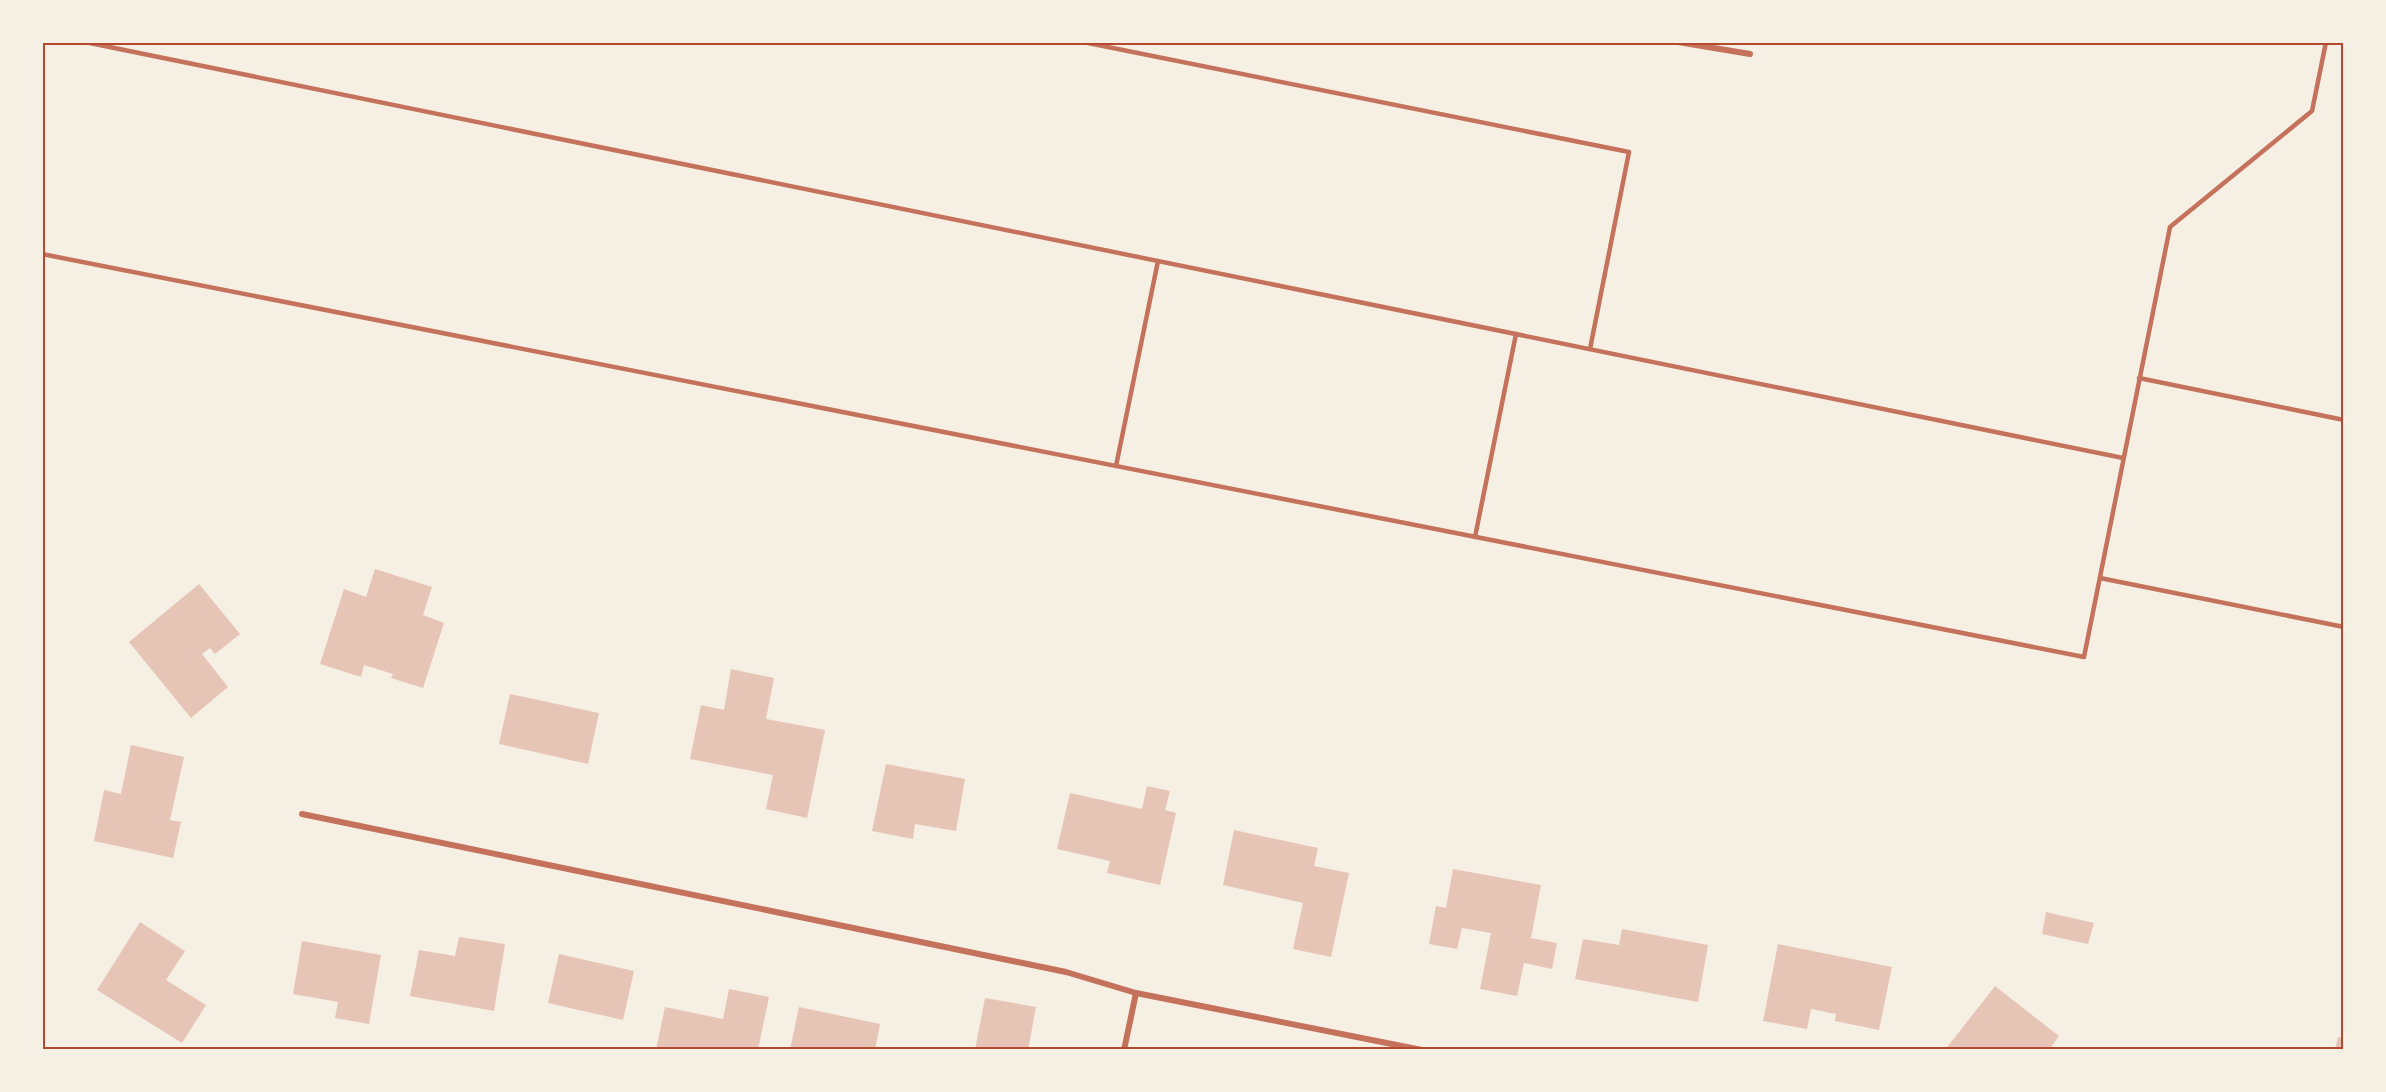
<svg xmlns="http://www.w3.org/2000/svg" width="2386" height="1092" viewBox="0 0 2386 1092" font-family="Roboto,sans-serif">
<style>
.building{fill:#e6c5b7}
.lines{fill:none;stroke-linecap:round;stroke-linejoin:round}
.service{stroke:#c5725c;stroke-width:4.5}
.minor{stroke:#c5725c;stroke-width:6}
.neatline{fill:none;stroke:#b5482f;stroke-width:2}
</style>
<rect width="100%" height="100%" fill="#f6efe4"/>
<g class="building">
<path d="M375,569L432,587L423,615L444,623L423,688L391,678L393,674L364,665L361,677L320,664L344,589L366,597Z"/>
<path d="M199,584L240,634L215,654L210,648L202,654L228,687L191,718L129,642Z"/>
<path d="M731,669L774,678L766,719L825,730L807,818L766,809L773,775L690,759L701,705L724,710Z"/>
<path d="M510,694L599,713L588,764L499,744Z"/>
<path d="M131,745L184,757L170,820L181,822L173,858L94,841L104,790L121,794Z"/>
<path d="M886,764L965,779L956,831L915,824L913,839L872,831Z"/>
<path d="M1147,786L1170,791L1165,810L1176,813L1160,885L1107,873L1110,861L1057,849L1070,793L1142,809Z"/>
<path d="M1234,830L1318,848L1314,866L1349,873L1331,957L1293,949L1303,903L1223,885Z"/>
<path d="M1453,869L1541,885L1531,938L1557,943L1552,969L1524,963L1517,996L1480,989L1491,933L1462,928L1457,949L1429,944L1436,906L1446,908Z"/>
<path d="M2046,912L2094,923L2088,944L2042,934Z"/>
<path d="M140,922L185,951L166,980L206,1005L182,1043L97,990Z"/>
<path d="M1622,929L1708,945L1698,1002L1575,979L1583,939L1619,945Z"/>
<path d="M459,937L505,944L494,1011L410,996L419,950L455,956Z"/>
<path d="M302,941L381,955L369,1024L335,1018L338,1002L293,994Z"/>
<path d="M1778,944L1892,967L1879,1030L1835,1021L1836,1014L1811,1009L1807,1029L1763,1021Z"/>
<path d="M559,954L634,971L623,1020L548,1003Z"/>
<path d="M1995,986L2059,1036L2049,1050H1945Z"/>
<path d="M729,989L769,997L758,1050H656L665,1007L723,1019Z"/>
<path d="M985,998L1036,1007L1028,1050H975Z"/>
<path d="M799,1007L880,1024L875,1050H790Z"/>
<path d="M2338,1037L2344,1038V1050H2335Z"/>
</g>
<g class="lines">
<g class="service">
<path d="M85,42L2123,458"/>
<path d="M1083,42L1629,152L1590,349"/>
<path d="M42,254L2084,657L2170,227L2312,111L2326,42"/>
<path d="M2139,378L2344,420"/>
<path d="M1116,466L1158,261"/>
<path d="M1475,537L1516,334"/>
<path d="M2100,578L2344,627"/>
</g>
<g class="minor">
<path d="M1678,42L1750,54"/>
<path d="M302,814L1066,972L1136,993L1422,1050"/>
<path d="M1124,1050L1136,993"/>
</g>
</g>
<rect width="2386" height="1092" fill="none" stroke="#f6efe4" stroke-width="87"/>
<rect x="44" y="44" width="2298" height="1004" class="neatline"/>
</svg>
